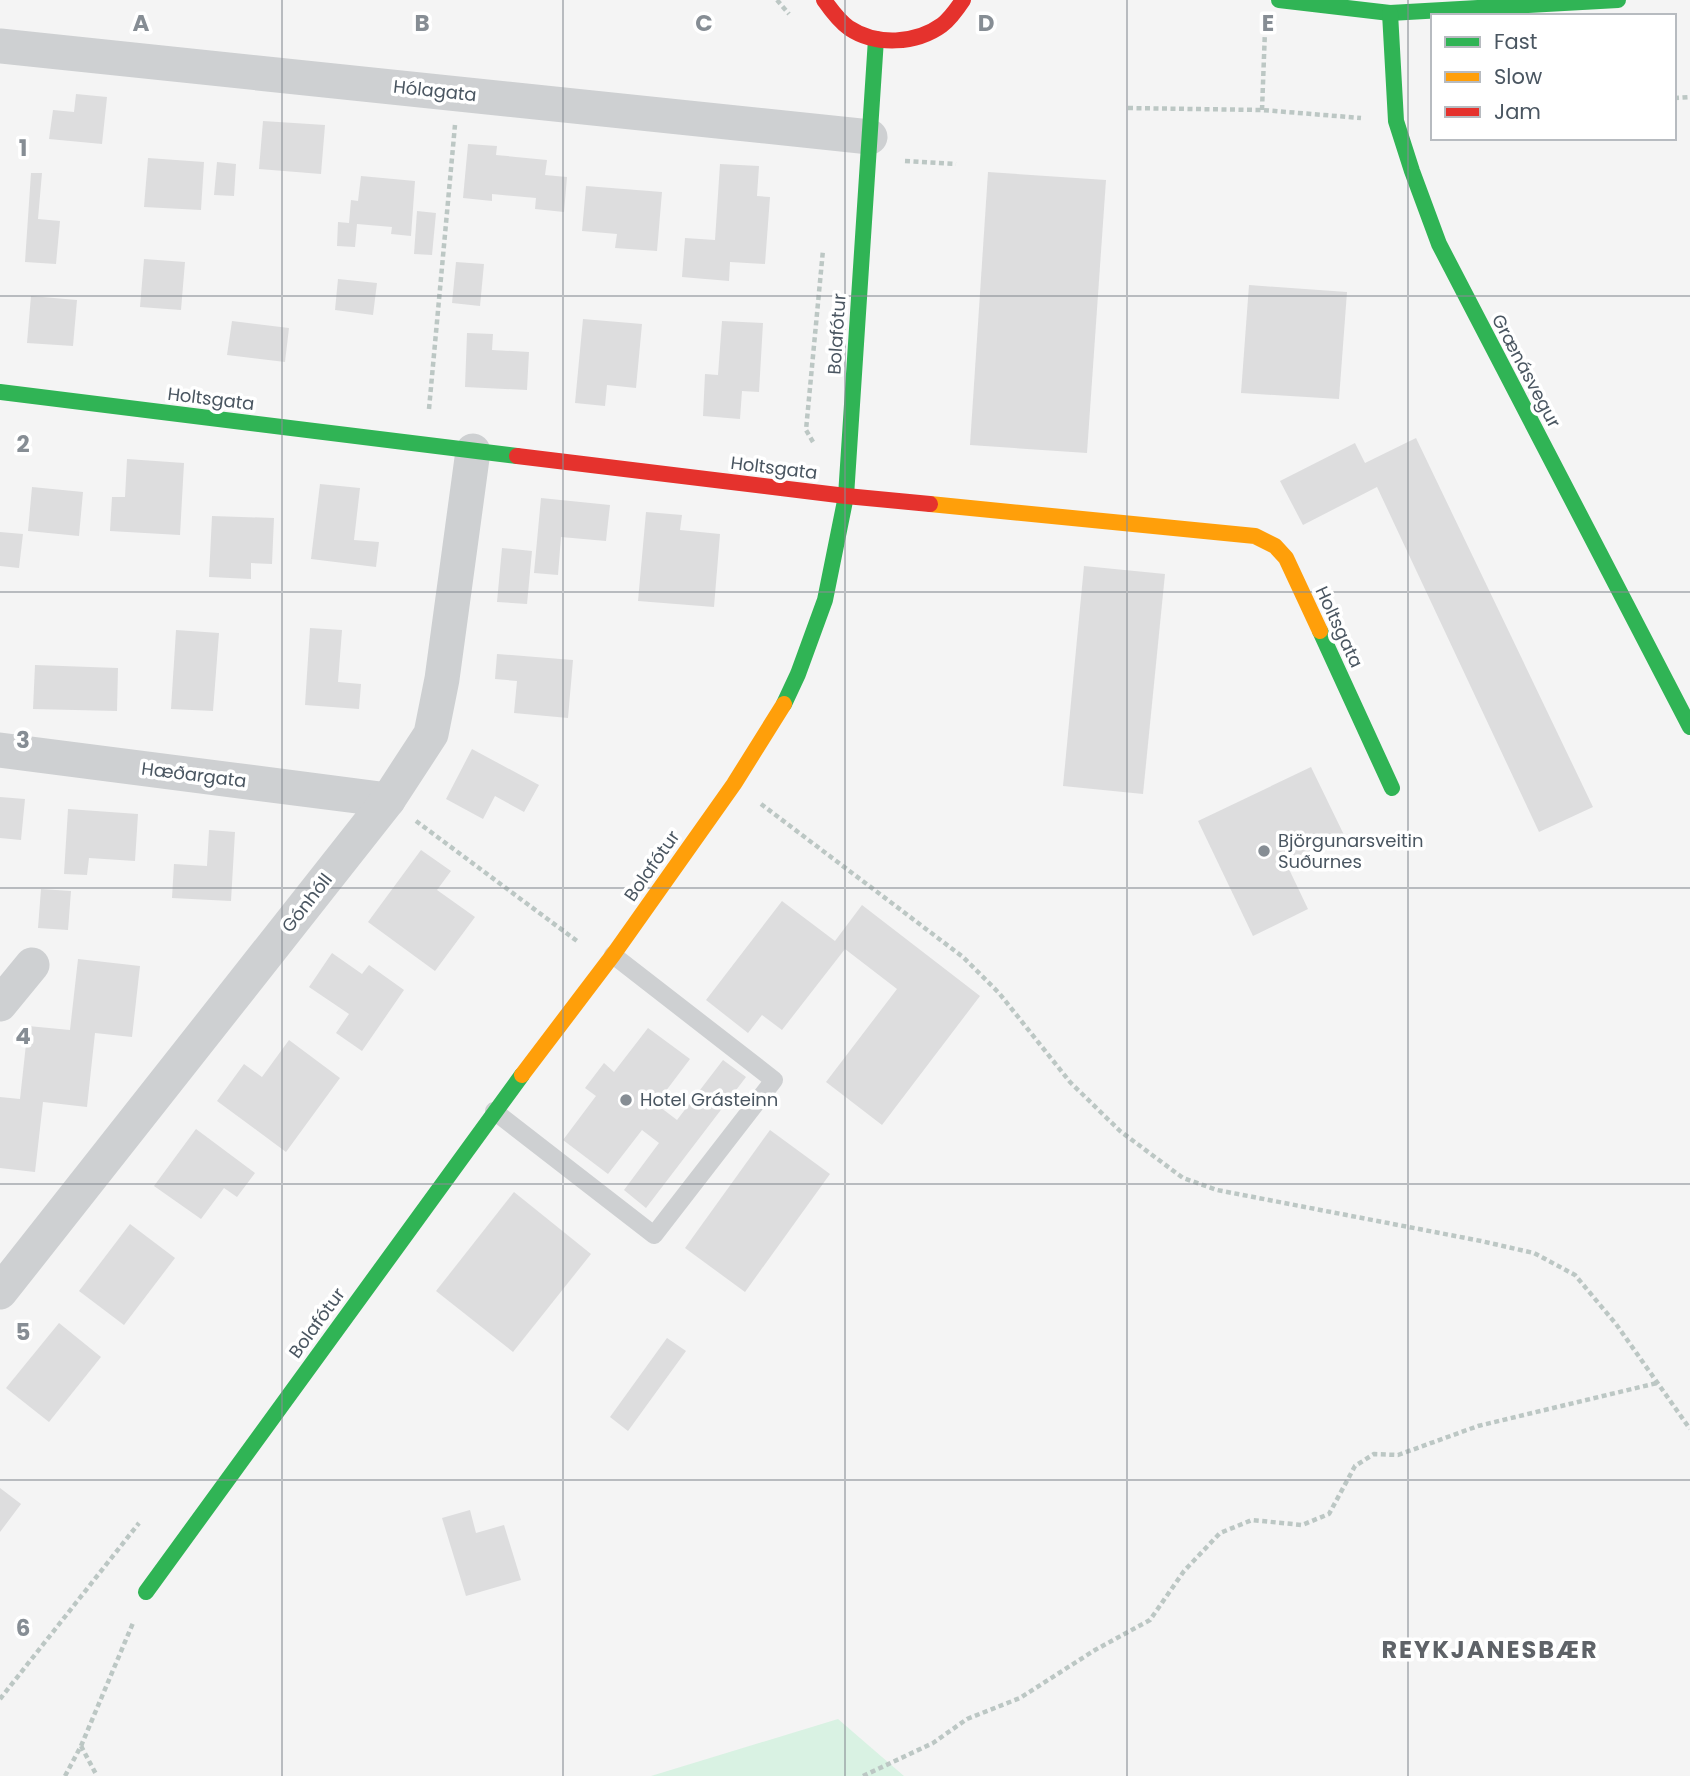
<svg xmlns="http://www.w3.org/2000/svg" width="1690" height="1776" viewBox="0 0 1690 1776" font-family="Poppins,sans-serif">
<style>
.green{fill:#d9f2e3}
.building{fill:#ddddde}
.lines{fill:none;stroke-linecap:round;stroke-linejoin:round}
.path{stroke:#bcc7c4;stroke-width:4.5;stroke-dasharray:5 3.5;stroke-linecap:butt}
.lane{stroke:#ced0d2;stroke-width:18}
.street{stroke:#ced0d2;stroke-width:35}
.fast{stroke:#30b455;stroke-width:16}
.slow{stroke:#ff9f0a;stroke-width:16}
.jam{stroke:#e5322d;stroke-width:16}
.grid{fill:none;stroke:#868d94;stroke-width:2;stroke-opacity:0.55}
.poi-dot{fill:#868d94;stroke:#fff;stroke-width:2.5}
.labels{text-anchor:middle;stroke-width:7;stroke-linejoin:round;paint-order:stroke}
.street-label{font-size:18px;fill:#4a5661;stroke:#fff}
.poi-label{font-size:18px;fill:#4a5661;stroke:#fff;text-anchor:start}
.district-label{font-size:24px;font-weight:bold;letter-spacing:2px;fill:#5f6368;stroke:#fff}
.grid-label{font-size:23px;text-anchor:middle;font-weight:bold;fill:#868d94;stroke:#fff;stroke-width:7;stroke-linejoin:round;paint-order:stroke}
</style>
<rect width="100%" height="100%" fill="#f4f4f4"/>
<path class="green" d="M838,1719L904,1776H651Z"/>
<g class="building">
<path d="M76,94L107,97L102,144L49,139L53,110L74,112Z"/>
<path d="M263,121L325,125L321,174L259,169Z"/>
<path d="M468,144L497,146L496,155L547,160L545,175L567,177L564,212L535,209L536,198L492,194V201L463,198Z"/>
<path d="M148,158L204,162L201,210L144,207Z"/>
<path d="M217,162L236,164L234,196L214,195Z"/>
<path d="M720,164L759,166L757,196L770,197L765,264L730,262L729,281L682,277L685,238L715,240Z"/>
<path d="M988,172L1106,180L1087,453L970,445Z"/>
<path d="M31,173H42L38,219L60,221L56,264L25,262Z"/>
<path d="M361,176L415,181L411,236L391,234L392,227L357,224L355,247L337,246L338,222L349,223L351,200L358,201Z"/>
<path d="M586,186L662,192L657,251L615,248L617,234L582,231Z"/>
<path d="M417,211L436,213L432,255L414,254Z"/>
<path d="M144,259L185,262L181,310L140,307Z"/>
<path d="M456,262L484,264L480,306L452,303Z"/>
<path d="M338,279L377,283L373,315L335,310Z"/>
<path d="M1249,285L1347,292L1339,399L1241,393Z"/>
<path d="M31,296L77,300L73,346L27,343Z"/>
<path d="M583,319L642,324L636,388L607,385L605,406L575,403Z"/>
<path d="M232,321L289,328L285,362L227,355Z"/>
<path d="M722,321L763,323L759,392L742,391L740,419L703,416L705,374L718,375Z"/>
<path d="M467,333L493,334L492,350L529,352L527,390L465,387Z"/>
<path d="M1416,438L1593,807L1539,832L1377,487L1303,525L1280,481L1355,443L1365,463Z"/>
<path d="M127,459L184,463L180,535L110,531L112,497H125Z"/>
<path d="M320,484L360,488L354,540L379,542L376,567L311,559Z"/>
<path d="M32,487L83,492L79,536L28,531Z"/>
<path d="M541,498L610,505L606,541L561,537L558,575L534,573Z"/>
<path d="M646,512L682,515L680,530L720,534L714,607L638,601Z"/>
<path d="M212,516L274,518L272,564L251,563V579L209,577Z"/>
<path d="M0,532L23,534L19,568L0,566Z"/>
<path d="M502,548L532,551L527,604L497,602Z"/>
<path d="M1084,566L1165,574L1143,794L1063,786Z"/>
<path d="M310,628L342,630L338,682L361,684L359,709L305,705Z"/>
<path d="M176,630L219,633L213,711L171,709Z"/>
<path d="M497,654L573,660L568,718L514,713L517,681L495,679Z"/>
<path d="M35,665L118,668L117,711L33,709Z"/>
<path d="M472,749L539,785L524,812L495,796L483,819L446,799Z"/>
<path d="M1311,767L1345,837L1287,865L1308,909L1253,936L1198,821Z"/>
<path d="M0,797L25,799L21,840L0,838Z"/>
<path d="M68,809L138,814L135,861L89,858L87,875L64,874Z"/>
<path d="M209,830L235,832L231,901L172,898L174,864L207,866Z"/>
<path d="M421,850L451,871L437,890L475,917L435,971L368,922Z"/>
<path d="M41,889L71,891L68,930L38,928Z"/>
<path d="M782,901L835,941L862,905L980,996L882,1125L826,1082L897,989L845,949L782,1030L762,1015L748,1033L706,1000Z"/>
<path d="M332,953L362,974L369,965L404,990L362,1051L336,1033L349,1014L309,987Z"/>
<path d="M78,959L140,966L132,1037L95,1033L87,1107L43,1102L35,1172L0,1168V1097L20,1099L28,1026L70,1030Z"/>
<path d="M648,1028L690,1059L656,1104L677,1120L723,1060L746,1077L646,1208L624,1190L659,1143L642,1130L608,1174L563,1140L596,1096L585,1088L604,1063L614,1072Z"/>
<path d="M289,1040L340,1078L286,1152L217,1101L244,1064L262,1077Z"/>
<path d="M196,1129L255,1173L237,1197L224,1188L201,1219L154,1186Z"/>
<path d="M770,1130L830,1174L745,1292L685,1248Z"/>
<path d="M514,1192L591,1254L513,1352L436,1291Z"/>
<path d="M130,1224L175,1258L124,1325L79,1291Z"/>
<path d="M59,1323L101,1357L49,1422L6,1388Z"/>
<path d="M667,1338L686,1351L628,1431L610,1417Z"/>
<path d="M0,1488L21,1504L0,1532Z"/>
<path d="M470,1510L476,1533L504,1525L521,1580L466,1596L442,1518Z"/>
</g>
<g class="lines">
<g class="path">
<path d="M777,0L789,14"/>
<path d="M1674,98L1690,97"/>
<path d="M1128,108L1262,110L1361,118"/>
<path d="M1262,110L1265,30"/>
<path d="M905,161L956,164"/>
<path d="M429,409L455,125"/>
<path d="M813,442L806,430L823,250"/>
<path d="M761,804L963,957L999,993L1070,1082L1120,1131L1183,1178L1217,1190L1481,1241L1534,1253L1575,1275L1616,1324L1690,1429"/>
<path d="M416,821L577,941"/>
<path d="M0,1699L139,1523"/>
<path d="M81,1746L97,1776"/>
<path d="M65,1776L81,1746L133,1623"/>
<path d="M863,1776L933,1743L967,1719L1020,1698L1095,1650L1150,1620L1184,1571L1220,1533L1252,1520L1302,1525L1329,1514L1355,1466L1374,1454L1398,1455L1478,1426L1657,1383"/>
</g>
<path class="lane" d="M494,1111L654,1235L774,1080L613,955"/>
<g class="street">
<path d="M0,46L870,137"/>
<path d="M0,750L388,800"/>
<path d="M0,1004L32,965"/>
<path d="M0,1292L388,800L431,734L442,679L473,451"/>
</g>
<g class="fast">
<path d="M1279,0L1390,13L1618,0"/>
<path d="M1390,13L1396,121L1412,171L1439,244L1690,727"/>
<path d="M0,392L517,456"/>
<path d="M1320,631L1392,788"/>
<path d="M784,704L798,674L825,600L846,496L876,39"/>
<path d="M146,1592L522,1075"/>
</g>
<g class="slow">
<path d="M930,504L1255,536L1275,546L1286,558L1320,631"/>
<path d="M522,1075L613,955L734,784L784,704"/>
</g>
<g class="jam">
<path d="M824,0C831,10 839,21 849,28C876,46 916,44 942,25C951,18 957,9 963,0"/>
<path d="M517,456L846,496L930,504"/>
</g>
</g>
<path class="grid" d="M282,0V1776M563,0V1776M845,0V1776M1127,0V1776M1408,0V1776M0,296H1690M0,592H1690M0,888H1690M0,1184H1690M0,1480H1690"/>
<g class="poi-dot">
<circle cx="1264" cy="851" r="7"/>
<circle cx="626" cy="1100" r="7"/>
</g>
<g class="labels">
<g class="street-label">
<text transform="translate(435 91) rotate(6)" y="6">Hólagata</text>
<text transform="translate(837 334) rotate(-86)" y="6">Bolafótur</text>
<text transform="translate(1526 371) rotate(62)" y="6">Grænásvegur</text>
<text transform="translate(211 399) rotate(7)" y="6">Holtsgata</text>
<text transform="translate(774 468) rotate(7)" y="6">Holtsgata</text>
<text transform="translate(1339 627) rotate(65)" y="6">Holtsgata</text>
<text transform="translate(194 775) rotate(7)" y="6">Hæðargata</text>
<text transform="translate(652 866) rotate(-55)" y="6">Bolafótur</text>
<text transform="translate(307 903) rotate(-52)" y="6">Gónhóll</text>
<text transform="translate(317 1323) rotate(-54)" y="6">Bolafótur</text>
</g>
<g class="poi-label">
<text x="1278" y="847">Björgunarsveitin<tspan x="1278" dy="21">Suðurnes</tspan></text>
<text x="640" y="1106">Hotel Grásteinn</text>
</g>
<g class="district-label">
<text x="1490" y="1658">REYKJANESBÆR</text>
</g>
</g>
<g class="grid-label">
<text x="141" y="31">A</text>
<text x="422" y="31">B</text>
<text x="704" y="31">C</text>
<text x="986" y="31">D</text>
<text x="1268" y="31">E</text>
<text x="23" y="156">1</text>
<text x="23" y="452">2</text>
<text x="23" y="748">3</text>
<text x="23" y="1044">4</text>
<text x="23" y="1340">5</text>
<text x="23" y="1636">6</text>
</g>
<rect x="1431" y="14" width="245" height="126" fill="#ffffff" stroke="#b7bbc0" stroke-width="2"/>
<rect x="1445" y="37" width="35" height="10" fill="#30b455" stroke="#b7bbc0" stroke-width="2"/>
<text x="1494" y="49" font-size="21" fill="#4a5661">Fast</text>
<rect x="1445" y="72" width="35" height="10" fill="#ff9f0a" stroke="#b7bbc0" stroke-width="2"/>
<text x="1494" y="84" font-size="21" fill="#4a5661">Slow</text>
<rect x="1445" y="107" width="35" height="10" fill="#e5322d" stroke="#b7bbc0" stroke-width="2"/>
<text x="1494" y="119" font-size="21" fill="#4a5661">Jam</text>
</svg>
